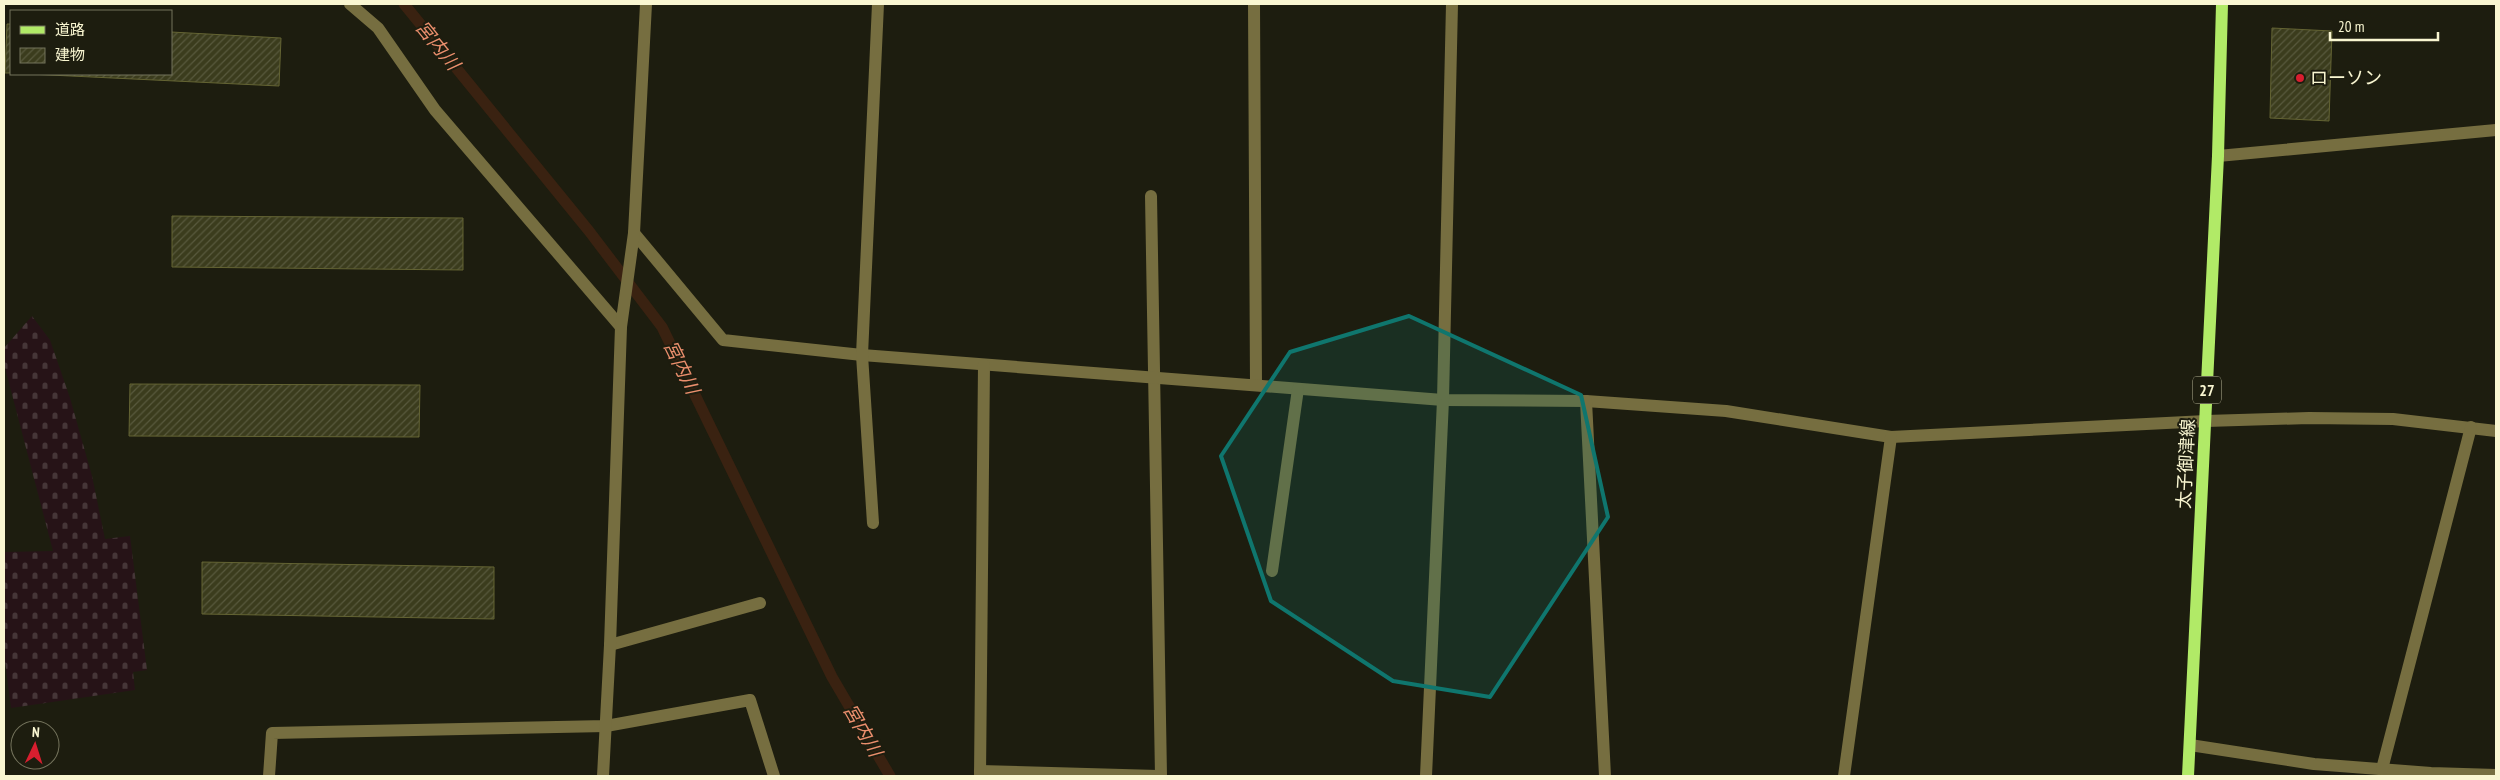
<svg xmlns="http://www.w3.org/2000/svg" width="2500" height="780" viewBox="0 0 2500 780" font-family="'PT Sans Narrow','Noto Sans JP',sans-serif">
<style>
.cemetery{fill:url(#cemetery-stones)}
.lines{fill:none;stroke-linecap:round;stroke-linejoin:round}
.stream{stroke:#3a2211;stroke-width:11}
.building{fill:url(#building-hatch);stroke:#646433}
.minor{stroke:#766e40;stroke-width:12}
.major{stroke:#b1ea67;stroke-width:12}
.marked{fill:#0f766e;fill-opacity:0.2;stroke:#0f766e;stroke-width:4;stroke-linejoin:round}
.poi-dot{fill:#d81e2f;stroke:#1d1d0f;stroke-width:2}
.labels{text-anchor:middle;stroke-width:4;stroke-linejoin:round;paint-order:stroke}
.shield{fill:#1d1d0f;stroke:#b7b597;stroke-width:1}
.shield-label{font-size:16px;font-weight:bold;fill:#f9f6d1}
.poi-label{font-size:18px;fill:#f9f6d1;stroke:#1d1d0f;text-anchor:start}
.street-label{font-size:18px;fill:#f9f6d1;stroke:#1d1d0f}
.water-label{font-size:19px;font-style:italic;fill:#eb8f6d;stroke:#1d1d0f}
</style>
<defs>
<pattern id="cemetery-stones" width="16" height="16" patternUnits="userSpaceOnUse" patternTransform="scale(1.25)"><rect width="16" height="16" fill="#261317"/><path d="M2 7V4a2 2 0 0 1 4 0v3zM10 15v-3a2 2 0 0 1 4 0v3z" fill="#463638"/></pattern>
<pattern id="building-hatch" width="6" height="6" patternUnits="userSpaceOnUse" patternTransform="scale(1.25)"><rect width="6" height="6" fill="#3b3c1d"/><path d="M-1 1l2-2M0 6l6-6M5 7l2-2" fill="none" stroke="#58593d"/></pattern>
</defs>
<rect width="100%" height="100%" fill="#1d1d0f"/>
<path class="cemetery" d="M32,316L50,340L70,398L92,476L105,539L130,536L147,670L133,672L135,690L11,708L4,654V552L53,551L4,364V348Z"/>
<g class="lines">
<path class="stream" d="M404,4L589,231L662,327L832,677L890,776"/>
</g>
<g class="building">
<path d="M7,24H11V73H5Z"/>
<path d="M2272,28L2332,31L2329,121L2270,118Z"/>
<path d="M171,32L281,38L279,86L29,74H171Z"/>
<path d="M172,216L463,218V270L172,267Z"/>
<path d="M130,384L420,385L419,437L129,436Z"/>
<path d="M202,562L494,567V619L202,614Z"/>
</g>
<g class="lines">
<g class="minor">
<path d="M350,4L378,28L435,110L621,327"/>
<path d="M1254,4L1256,385"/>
<path d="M2218,156L2496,130"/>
<path d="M1151,196L1161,776"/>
<path d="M634,233L723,340L862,355L1443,400L1586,401L1726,411L1891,437L2206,421L2309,418L2393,419L2496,431"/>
<path d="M1586,401L1605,776"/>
<path d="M873,523L862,355L878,4"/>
<path d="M1272,571L1298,389"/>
<path d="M610,645L760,603"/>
<path d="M2190,745L2314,764L2431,773L2496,775"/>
<path d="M2382,769L2471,427"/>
<path d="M980,771L1158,776"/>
<path d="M269,776L272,733L606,726L750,700L774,776"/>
<path d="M603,776L610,645L621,327L634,233L646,4"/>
<path d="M980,776L984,365"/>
<path d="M1426,776L1443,400L1452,4"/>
<path d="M1844,776L1891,437"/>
</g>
<path class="major" d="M2188,776L2218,156L2222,4"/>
</g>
<path class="marked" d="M1409,316L1581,395L1608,517L1490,697L1393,681L1271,601L1221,456L1290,352Z"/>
<circle class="poi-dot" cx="2300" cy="78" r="5"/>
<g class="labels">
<rect class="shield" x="2193" y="376.5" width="28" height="27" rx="4"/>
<g class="shield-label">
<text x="2207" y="396">27</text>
</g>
<g class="poi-label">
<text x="2310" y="84">ローソン</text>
</g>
<g class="street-label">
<text transform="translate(2186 464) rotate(-87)" y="6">太子御津線</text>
</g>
<g class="water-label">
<text transform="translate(438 45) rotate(51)" y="7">宮内川</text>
<text transform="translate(682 367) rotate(64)" y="7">宮内川</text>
<text transform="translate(863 730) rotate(60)" y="7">宮内川</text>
</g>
</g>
<rect width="2500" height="780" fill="none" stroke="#f9f6d1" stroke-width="10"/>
<rect x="10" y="10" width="162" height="65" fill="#1d1d0f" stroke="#75745d"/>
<rect x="20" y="26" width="25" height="8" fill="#b1ea67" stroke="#75745d"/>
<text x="55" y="35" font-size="15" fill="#f9f6d1">道路</text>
<rect x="20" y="48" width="25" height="15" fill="url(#building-hatch)" stroke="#75745d"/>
<text x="55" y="60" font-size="15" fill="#f9f6d1">建物</text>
<g transform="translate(35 745) rotate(4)"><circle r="24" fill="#1d1d0f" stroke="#75745d"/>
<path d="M0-4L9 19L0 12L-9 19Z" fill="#d81e2f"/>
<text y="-8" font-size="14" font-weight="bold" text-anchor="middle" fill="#f9f6d1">N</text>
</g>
<path d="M2330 32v8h108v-8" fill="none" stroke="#f9f6d1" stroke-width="2.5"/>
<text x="2338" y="32" font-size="15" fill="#f9f6d1" stroke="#1d1d0f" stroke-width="4" paint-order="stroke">20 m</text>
</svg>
